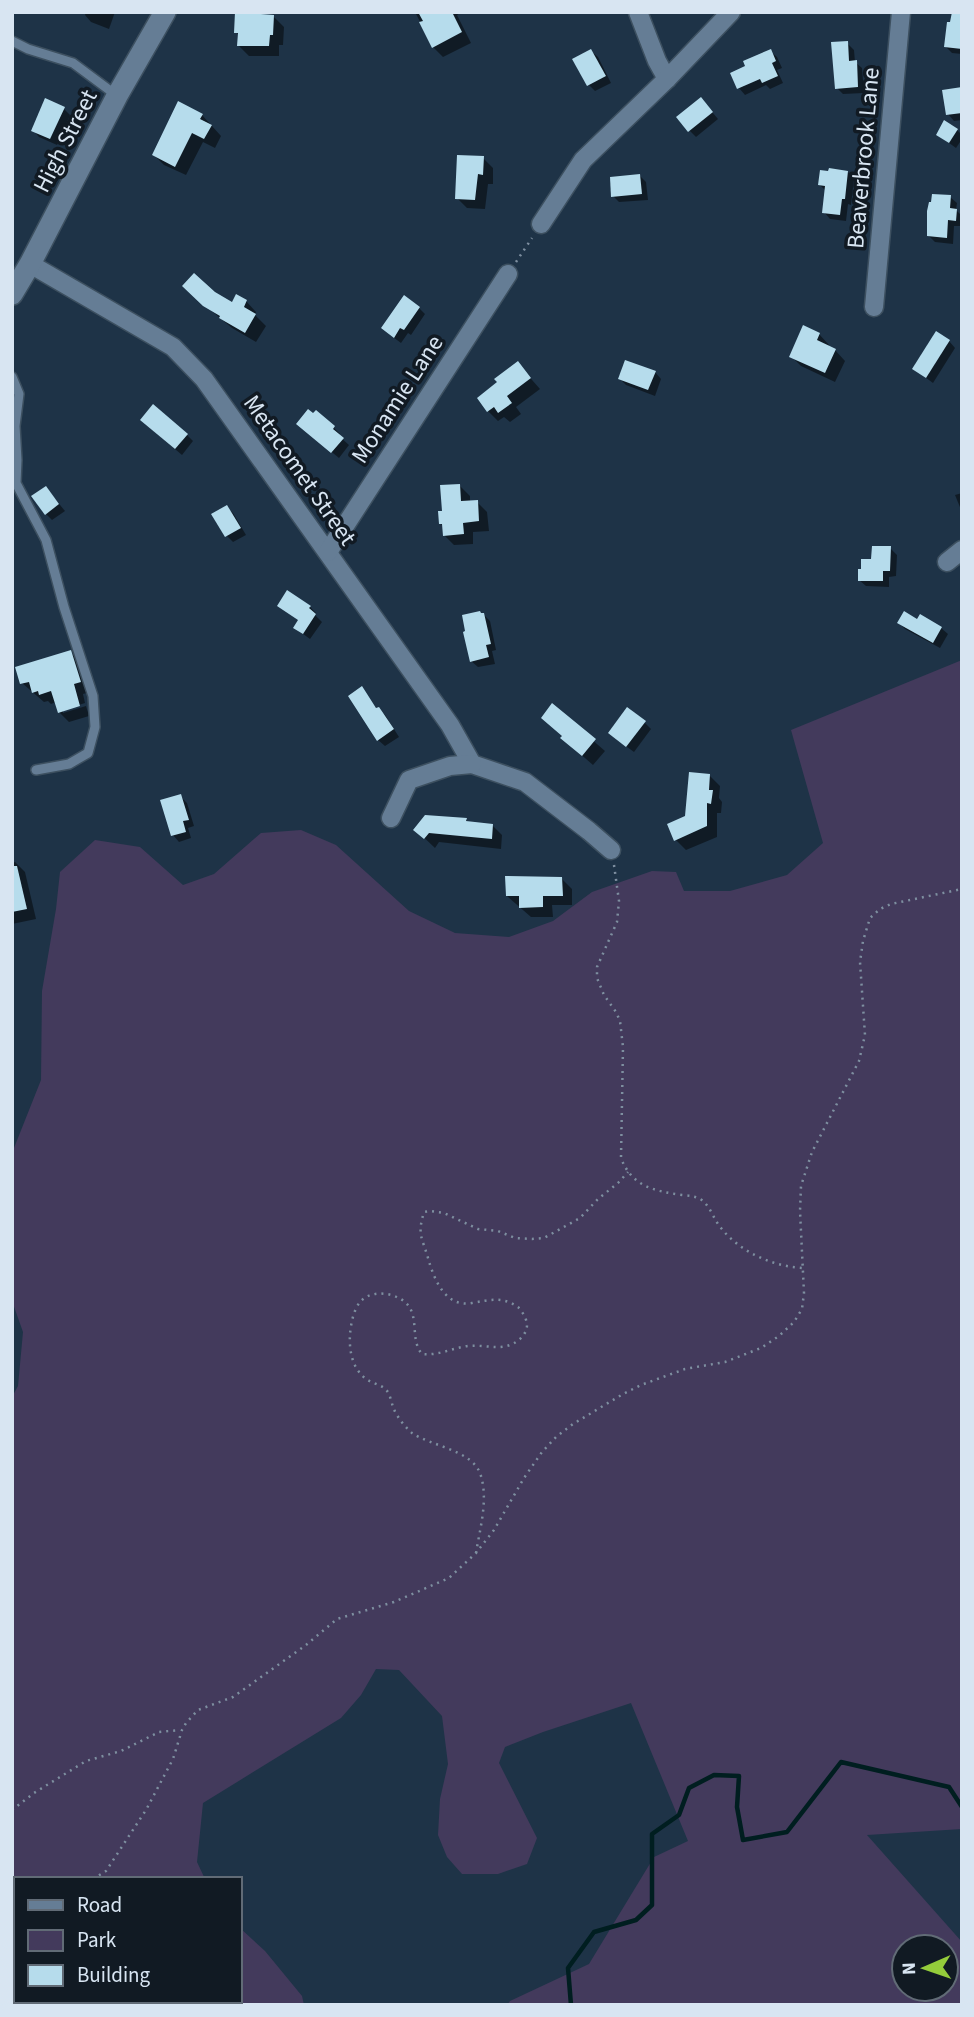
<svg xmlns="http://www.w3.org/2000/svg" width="974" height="2017" viewBox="0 0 974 2017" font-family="'Source Sans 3',sans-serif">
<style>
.green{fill:#433a5c;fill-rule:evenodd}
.shadow{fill:#0007}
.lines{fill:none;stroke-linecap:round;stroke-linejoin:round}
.stream{stroke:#001e20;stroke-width:4.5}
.building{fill:#b6dcec}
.service-casing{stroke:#3d5060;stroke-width:12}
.minor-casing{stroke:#3d5060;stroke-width:21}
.tertiary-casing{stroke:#3d5060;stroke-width:24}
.path{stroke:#7e8fa0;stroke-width:2.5;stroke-dasharray:2 5;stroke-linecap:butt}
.service{stroke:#657d95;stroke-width:9}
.minor{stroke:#657d95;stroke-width:18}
.tertiary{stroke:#657d95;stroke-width:21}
.labels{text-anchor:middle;stroke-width:7;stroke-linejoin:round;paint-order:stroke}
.street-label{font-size:24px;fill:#d8e5f2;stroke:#111a23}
</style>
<rect width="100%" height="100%" fill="#1e3347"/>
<path class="green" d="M962,660V1829L867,1835L962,1942V2005H507L510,2001L589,1964L654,1857L688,1841L631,1703L543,1732L505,1747L499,1763L537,1838L527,1864L498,1874H462L447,1857L438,1835L440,1799L448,1764L442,1716L399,1670L376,1669L361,1695L341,1718L203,1803L197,1862L205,1879H16V2001H240V1928L265,1951L302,1996L304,2005H12V1397L18,1386L23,1332L12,1301V1153L41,1080L42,991L56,909L60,872L95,840L140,847L183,885L214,874L261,833L301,830L336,845L409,911L455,933L509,937L553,921L592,892L652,871L676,872L684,891H730L787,875L823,843L791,730ZM904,1947H946V1989H904Z"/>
<g class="shadow">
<path d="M86,12H115L109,29L91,22L85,15Z"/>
<path d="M415,12H462L457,15L471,43L443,57L433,47Z"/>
<path d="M962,12V54L952,53L946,47Z"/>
<path d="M274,17L284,27L283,45H279V56H249L239,46V35L236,32Z"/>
<path d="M847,43L854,50L855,62L862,68L864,93L843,94L837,88Z"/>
<path d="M591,51L598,57L611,83L595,91L589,85Z"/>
<path d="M770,51L777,57L782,68L777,70L783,83L770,89L766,85L745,95L739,88Z"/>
<path d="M962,89V120L954,121L948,114Z"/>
<path d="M707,106L718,119L696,137L689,130Z"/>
<path d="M64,109L70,115L57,145L39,137L33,130Z"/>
<path d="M202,115L221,136L215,148L203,142L186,175L164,165L154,155Z"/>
<path d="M957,130L962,135V139L956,148L938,135Z"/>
<path d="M483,158L493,168V184H488L485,209L467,208L457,198Z"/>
<path d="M848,172L854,179L851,205L848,204L846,221L830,219L824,212L826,191L820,185Z"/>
<path d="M640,176L646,182L648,200L619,202L613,196Z"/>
<path d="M950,197L957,203L956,210L962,216V226H954L953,244L935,242L929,236Z"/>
<path d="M214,293L233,304L246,301L256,312L255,315L266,326L256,342L232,328L194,296Z"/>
<path d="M419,308L425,314L411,335L408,333L401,343L389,334Z"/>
<path d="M819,334L829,345L828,347L835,350L845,361L835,382L801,366L791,356Z"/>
<path d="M949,341L955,348L933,383L914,369Z"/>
<path d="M518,364L540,389L516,407L521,414L510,422L504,417L498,421L488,411Z"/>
<path d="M655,372L661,379L655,396L626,385L620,379Z"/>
<path d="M148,426L187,435L193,441L182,455Z"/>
<path d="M334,428L340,434L339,436L349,445L339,458L305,430Z"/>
<path d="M460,486L470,496V502H477L487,512L489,531L473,532V544L454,545L444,535V527L441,524L444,512Z"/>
<path d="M46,488L65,511L52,520L46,514Z"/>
<path d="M962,493V512L955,495Z"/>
<path d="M226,507L233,513L246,535L233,542L227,536Z"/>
<path d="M890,548L897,555L896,576L889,577V587L866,586L859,580L873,561Z"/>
<path d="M279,606L310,607L316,613L315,615L322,622L310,639L295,628L300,621Z"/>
<path d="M483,614L490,621L496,650L492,651L495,664L478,667L471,661Z"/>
<path d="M918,621L941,628L948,634L940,648L905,629L899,623Z"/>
<path d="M70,652L80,662L90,692L83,694L85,703L63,710V713L86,706L89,716L69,722L59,712L56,702L51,704L48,701L44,702L22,683Z"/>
<path d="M361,689L377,709L385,715L399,737L385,746L378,740Z"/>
<path d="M553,706L605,751L593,765L562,738L564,736Z"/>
<path d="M645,723L651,729L634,752L616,739Z"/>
<path d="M710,776L720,786L719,798L722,802L721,813H717V837L686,850L676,840Z"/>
<path d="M180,796L187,803L194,826L188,828L191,838L179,842L173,835Z"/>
<path d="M466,820L469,823L492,825L502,835L501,849L439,842L435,848L416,830Z"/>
<path d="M15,862L25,872L36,919L12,924V863Z"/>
<path d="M562,879L572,889V905H552L553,917H531L507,896Z"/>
</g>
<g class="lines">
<path class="stream" d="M571,2005L568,1968L594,1932L636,1920L652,1905V1834L679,1815L689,1788L714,1775L739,1776L737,1807L743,1840L787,1832L841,1762L949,1787L962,1807"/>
</g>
<g class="building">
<path d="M235,12L274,15L273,35H270L269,46H237L238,33H234Z"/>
<path d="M418,12H452L462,32L432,48L419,22L423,21Z"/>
<path d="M952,12H962V49L944,47L947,22H950Z"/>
<path d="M848,41L849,61L857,60L858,87L835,89L831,42Z"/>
<path d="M591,49L606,76L587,86L572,59Z"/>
<path d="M771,49L776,61L772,63L778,76L762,83L760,79L737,89L730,73L745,66L743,61Z"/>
<path d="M962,87V113L946,115L942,90Z"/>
<path d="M701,97L713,112L688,132L676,117Z"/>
<path d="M45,98L65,107L50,139L31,131Z"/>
<path d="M178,101L203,114L200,119L212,125L204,139L192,133L175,167L152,155Z"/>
<path d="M944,120L958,129L949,143L936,135Z"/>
<path d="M457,155L484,156L483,175L478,174L475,200L455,199Z"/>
<path d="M829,168L848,171L845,199H842L840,215L822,213L825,186L818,185L820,170L828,171Z"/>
<path d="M640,174L642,194L611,197L610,177Z"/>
<path d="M932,194L951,195L950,208L957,209L956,221L948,220L947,238L927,236V211L929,202H931Z"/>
<path d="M194,273L215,292L232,302L236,294L247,300L244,307L256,314L245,333L219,318L220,316L203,306L182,286Z"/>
<path d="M404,295L420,307L404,330L400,328L394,338L381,328Z"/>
<path d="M803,325L820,333L817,340L836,349L825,373L789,357Z"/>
<path d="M936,331L950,340L926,378L912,369Z"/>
<path d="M625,360L656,371L648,390L618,379Z"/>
<path d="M518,361L531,378L507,396L512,403L498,413L494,407L487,412L477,398L497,382L494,379Z"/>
<path d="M153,404L188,434L175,449L140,420Z"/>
<path d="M308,409L313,413L316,410L335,426L333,429L344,438L331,453L296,424Z"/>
<path d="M460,484L461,501L478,500L479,521L463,523L464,534L443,536L442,524H439L438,511H442L440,485Z"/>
<path d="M46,486L59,504L45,515L31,496Z"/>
<path d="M227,505L241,528L225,537L211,514Z"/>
<path d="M872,546H891L890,571H883V581H858V569H861V559H871Z"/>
<path d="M287,590L311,606L309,608L316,614L303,634L293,628L298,620L277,606Z"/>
<path d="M480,611L481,613H484L491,644L486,645L489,657L470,662L463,632L465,631L462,615Z"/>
<path d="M904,611L917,619L920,614L942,627L933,643L897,623Z"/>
<path d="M71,650L81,682L74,684L80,706L58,713L51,691L39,695L38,691L32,693L29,682L20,684L15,667Z"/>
<path d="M362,686L376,708L379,707L394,729L377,741L348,696Z"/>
<path d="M552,703L596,739L582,756L560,738L562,736L541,718Z"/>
<path d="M627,707L646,721L626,747L608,733Z"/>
<path d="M689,772L710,774L709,790H713L711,804L707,803V826L674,841L667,824L685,816Z"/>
<path d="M181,794L189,820L183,821L186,832L171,836L160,800Z"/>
<path d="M425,815L467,818L466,821L493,824L492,839L429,833L424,839L413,830Z"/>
<path d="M12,866H17L27,909L12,912Z"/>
<path d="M505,876L562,877L563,896H543V907L519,908V896H506Z"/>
</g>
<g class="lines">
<g class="service-casing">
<g id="service">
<path d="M12,41L28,49L73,63L116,95"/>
<path d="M12,377L19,394L15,426L17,460L16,483L46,540L64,607L93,696L95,727L88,753L69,764L36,770"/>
</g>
</g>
<g class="minor-casing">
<g id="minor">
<path d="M638,12L657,61L667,79"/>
<path d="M541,224L583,160L667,79L731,12"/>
<path d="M30,264L173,347L204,379L450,725L472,764L525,782L589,831L611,850"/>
<path d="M874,307L901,12"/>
<path d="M328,552L508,274"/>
<path d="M947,562L962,550"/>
<path d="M391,818L409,780L450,766L472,764"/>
</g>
</g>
<g class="tertiary-casing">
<path id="tertiary" d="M12,294L30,264L118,94L165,12"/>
</g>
<g class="path">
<path d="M516,262L532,238"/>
<path d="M614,865L619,901L617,922L597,967V978L604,995L616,1012L620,1021L623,1047L621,1158C632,1187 655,1191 682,1195C690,1196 697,1196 703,1201C711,1208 714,1220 721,1228C740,1252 772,1266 802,1268"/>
<path d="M476,1553C480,1528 489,1498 480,1473C471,1450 431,1446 412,1433C404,1426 397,1417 393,1407C391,1401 390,1392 384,1388C379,1384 371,1383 365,1378C352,1368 349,1350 350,1334C351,1323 354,1307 362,1300C375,1288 402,1294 410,1308C418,1323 411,1341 422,1354C438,1356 452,1348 468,1346C487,1344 504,1353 520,1339C524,1335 527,1331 527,1325C527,1319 522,1311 518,1307C502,1296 489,1300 472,1303C445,1308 434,1279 428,1258C422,1237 417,1235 424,1212L430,1211L444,1213L478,1229L498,1231L515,1238L532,1239L544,1238L580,1218L598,1199L618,1183L628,1172"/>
<path d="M12,1810L34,1793L86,1761L121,1751L159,1732L180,1730"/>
<path d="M93,1879L106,1871L146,1810L173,1759L182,1730L186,1723L198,1710L233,1697L306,1645L337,1619L394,1602L449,1578L476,1553L494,1530L524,1478L542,1452L556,1437L573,1424L623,1394L641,1385L685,1369L725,1362L761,1348L779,1336L794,1322L802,1309L804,1293L800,1211L801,1186L812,1152L859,1061L865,1035L860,962L863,941L870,918L880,909L891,904L962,889"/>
<path d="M12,1952L16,1949"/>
<path d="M164,2001L166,2005"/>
</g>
<use href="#service" class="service"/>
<use href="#minor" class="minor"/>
<use href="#tertiary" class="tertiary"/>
</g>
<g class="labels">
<g class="street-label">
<text transform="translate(65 141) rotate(-63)" y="8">High Street</text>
<text transform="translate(863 158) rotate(-85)" y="8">Beaverbrook Lane</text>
<text transform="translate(397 399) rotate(-57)" y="8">Monamie Lane</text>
<text transform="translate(300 470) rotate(55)" y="8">Metacomet Street</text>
</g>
</g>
<rect width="974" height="2017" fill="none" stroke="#d8e5f2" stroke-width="28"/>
<rect x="14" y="1877" width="228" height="126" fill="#111a23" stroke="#616b76" stroke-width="2"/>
<rect x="28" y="1900" width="35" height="10" fill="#657d95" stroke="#616b76" stroke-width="2"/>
<text x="77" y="1912" font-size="21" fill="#d8e5f2">Road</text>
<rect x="28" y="1930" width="35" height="21" fill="#433a5c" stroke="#616b76" stroke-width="2"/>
<text x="77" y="1947" font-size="21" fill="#d8e5f2">Park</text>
<rect x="28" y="1965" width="35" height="21" fill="#b6dcec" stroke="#616b76" stroke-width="2"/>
<text x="77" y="1982" font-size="21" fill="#d8e5f2">Building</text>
<g transform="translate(925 1968) rotate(268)"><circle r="33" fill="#111a23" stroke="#616b76" stroke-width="2"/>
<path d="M0-5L12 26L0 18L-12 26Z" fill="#94cc3b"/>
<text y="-10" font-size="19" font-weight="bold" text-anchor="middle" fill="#d8e5f2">N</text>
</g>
</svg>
